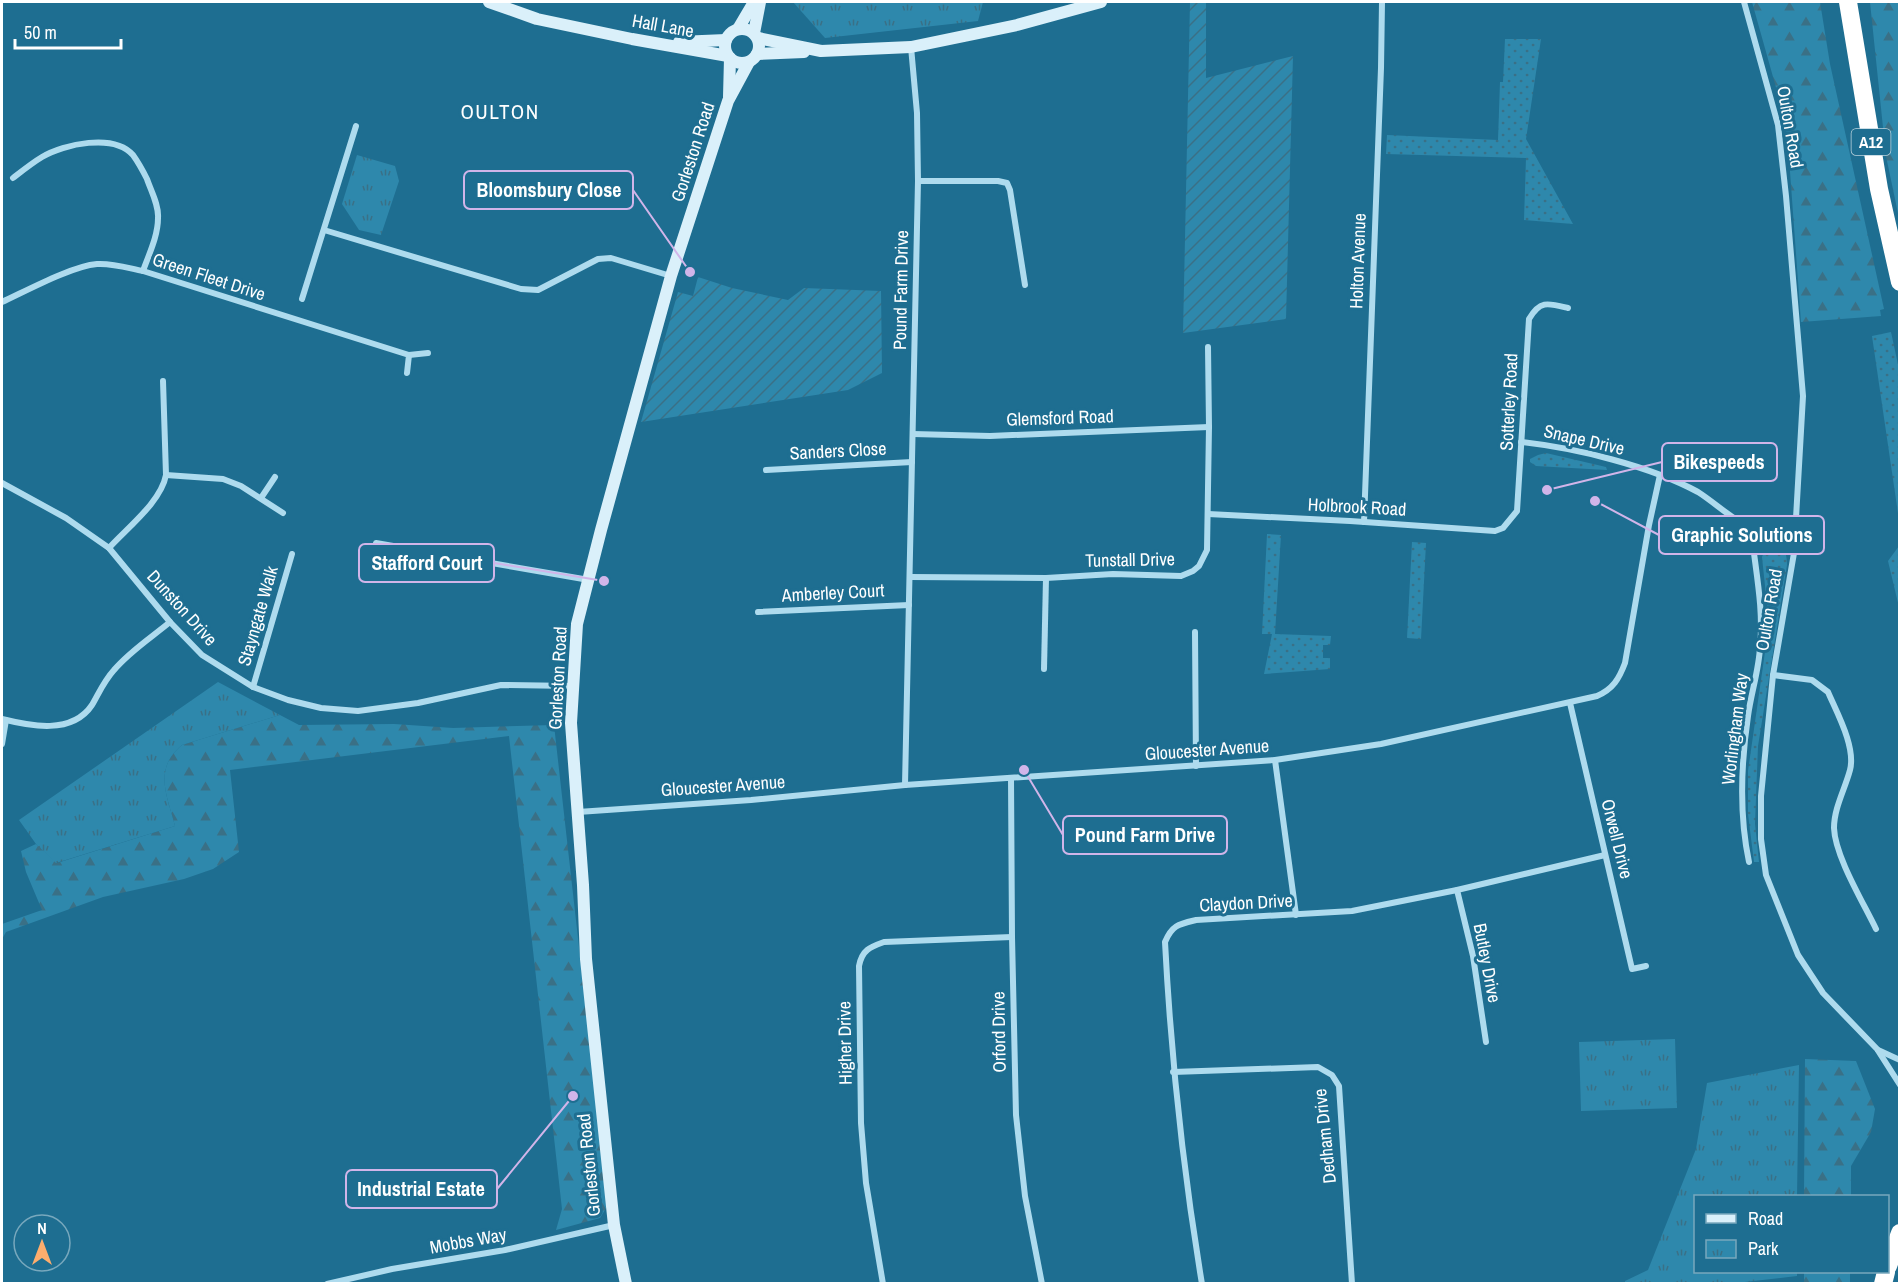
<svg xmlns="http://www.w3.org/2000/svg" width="1901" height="1285" viewBox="0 0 1901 1285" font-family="'Archivo Narrow',sans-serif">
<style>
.grass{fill:url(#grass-dots)}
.forest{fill:url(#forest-firs)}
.park{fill:url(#park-tufts)}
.garden{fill:url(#garden-furrows)}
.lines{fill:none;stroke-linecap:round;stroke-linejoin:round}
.street{stroke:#aedbee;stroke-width:6}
.secondary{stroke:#daf0fa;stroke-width:12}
.highway{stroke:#fff;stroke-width:18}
.labels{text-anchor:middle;stroke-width:6;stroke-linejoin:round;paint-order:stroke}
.shield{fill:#1e6e91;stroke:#bcd4de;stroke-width:1.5}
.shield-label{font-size:16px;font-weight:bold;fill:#fff}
.street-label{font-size:18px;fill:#fff;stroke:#1e6e91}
.quarter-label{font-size:21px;letter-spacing:1.5px;fill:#fff;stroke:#1e6e91}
.leader{fill:none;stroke:#d1b5e9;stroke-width:2}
.callout-dot{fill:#d1b5e9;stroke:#1e6e91;stroke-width:2}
.callout{fill:#1e6e91;stroke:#d1b5e9;stroke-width:2}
.callout-label{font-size:20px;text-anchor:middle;font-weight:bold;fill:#fff}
</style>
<defs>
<pattern id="grass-dots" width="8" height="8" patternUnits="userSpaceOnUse" patternTransform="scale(1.5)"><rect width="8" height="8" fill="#2e88ac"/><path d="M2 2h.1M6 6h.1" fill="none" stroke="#3a7086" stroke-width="1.8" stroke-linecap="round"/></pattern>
<pattern id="forest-firs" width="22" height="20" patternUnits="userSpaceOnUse" patternTransform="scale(1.5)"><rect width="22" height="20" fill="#2e88ac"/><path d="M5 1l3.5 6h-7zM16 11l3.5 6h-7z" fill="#3a7086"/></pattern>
<pattern id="park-tufts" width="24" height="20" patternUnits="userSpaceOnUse" patternTransform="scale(1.5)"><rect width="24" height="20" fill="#2e88ac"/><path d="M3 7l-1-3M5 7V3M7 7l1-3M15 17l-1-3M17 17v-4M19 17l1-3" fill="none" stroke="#3a7086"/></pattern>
<pattern id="garden-furrows" width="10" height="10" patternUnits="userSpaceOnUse" patternTransform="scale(1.5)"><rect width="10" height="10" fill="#2e88ac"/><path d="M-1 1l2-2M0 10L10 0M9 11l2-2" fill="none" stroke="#3a7086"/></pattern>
</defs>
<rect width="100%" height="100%" fill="#1e6e91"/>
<g class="grass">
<path d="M1505,39H1541L1526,139L1573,224L1524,220L1526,158L1386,154L1387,135L1498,140L1500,82H1503Z"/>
<path d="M1891,332L1900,374L1899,520L1872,336Z"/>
<path d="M1546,453L1606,467L1607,470L1536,466L1530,462V459L1538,455Z"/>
<path d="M1267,534L1281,535L1275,634L1331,636L1330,645H1323V658H1330V669L1264,674L1272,634H1262Z"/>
<path d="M1412,542L1426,543L1421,639L1407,638Z"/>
<path d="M1775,543C1785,546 1787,555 1787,565L1758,746L1755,824L1759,862H1754L1748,814V771L1769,624L1762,557L1766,547Z"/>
<path d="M1899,546V607L1888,561Z"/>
</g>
<g class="forest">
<path d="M1752,2H1820L1830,64L1884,309L1880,310L1881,316L1801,322L1788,144L1782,109Z"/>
<path d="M1870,2H1899V218L1886,156Z"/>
<path d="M280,715L299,725L394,724L453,728L554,725L608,1205L600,1218L556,1230L562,1209L509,736L230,770L239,852L213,869L184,879L103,897L6,932L2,939V924L42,910L26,872L21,851L36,844L57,863L175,826C167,795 153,769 182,745Z"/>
<path d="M1805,1059L1856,1061L1875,1109L1871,1132L1851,1166V1196H1804Z"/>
<rect x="1804" y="1272" width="46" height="11"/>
</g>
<g class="park">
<path d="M793,2H983L978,21L825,38Z"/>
<path d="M357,155L395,166L399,181L381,235L359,230L342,204Z"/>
<path d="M218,682L280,715L182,745C153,769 167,795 175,826L56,863L36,844L19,820Z"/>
<path d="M1675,1039L1677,1108L1581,1111L1579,1042Z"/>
<path d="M1799,1065L1797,1196H1696V1272H1797V1276L1727,1284L1625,1283V1281L1648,1270L1696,1149L1707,1083Z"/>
</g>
<g class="garden">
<path d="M1190,2H1206V78L1293,56L1286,319L1183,333Z"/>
<path d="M698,277L732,288L788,300L804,288L881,291L882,373L848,390L641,422L678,292L693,296Z"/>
</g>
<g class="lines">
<g class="street">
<path d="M1744,2L1778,125L1786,196L1803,396L1794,553L1773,675L1761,796V839L1766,875L1798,955L1823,993L1877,1049L1900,1085"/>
<path d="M13,178C22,171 32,163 42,157C64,144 114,133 133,155C138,162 143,171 147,179C151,191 159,205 158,218C158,236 149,254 143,271"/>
<path d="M918,181H998L1007,183L1010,190L1025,285"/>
<path d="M324,230L521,289L538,290L598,259L611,258L671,276"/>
<path d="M302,299L356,126"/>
<path d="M2,302C26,291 72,266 97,264C113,263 128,268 143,271L409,355L407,373"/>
<path d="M409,355L428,353"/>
<path d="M913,434L990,436L1209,427"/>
<path d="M1521,442C1576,448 1650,466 1698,492C1714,502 1734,521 1751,528C1770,536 1783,527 1793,550"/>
<path d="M766,470L912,462"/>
<path d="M166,475L223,479L241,486L283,513"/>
<path d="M2,483L66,518L109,548L170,622L202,655L253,687L288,700L321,708L358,711L418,703L501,685L573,686"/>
<path d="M261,498L275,477"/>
<path d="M1208,514L1350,521L1495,531L1503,528L1517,511L1529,319C1540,300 1548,303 1568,308"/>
<path d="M1364,522L1381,68L1382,2"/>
<path d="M376,543L589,580"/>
<path d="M109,548C127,528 161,502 166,475L163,381"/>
<path d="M910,577L1046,578L1113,574L1181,576L1193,571L1199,566L1207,550L1209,427L1208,347"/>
<path d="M758,612L909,605"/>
<path d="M1195,632L1196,766"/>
<path d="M1044,669L1046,578"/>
<path d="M1773,675L1812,680L1828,692C1837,713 1856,747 1850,770C1845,789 1834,808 1834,828C1835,856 1863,902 1876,929"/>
<path d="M253,687L292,554"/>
<path d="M1570,703L1632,969L1646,966"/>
<path d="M2,719C30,726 72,735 92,705C99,693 104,681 114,670C130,651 152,637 170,622"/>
<path d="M2,744L6,720"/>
<path d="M1275,760L1296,915"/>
<path d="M1011,778L1012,937L1016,1115L1025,1196L1042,1284"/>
<path d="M905,785L918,181L917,113L911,47"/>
<path d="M578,812L751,800L905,785L1275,760L1381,744L1597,696C1613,689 1619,679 1625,663L1649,525L1660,475"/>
<path d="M1749,862C1739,815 1741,764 1748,716C1751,693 1759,670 1760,647C1764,607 1755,569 1751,528"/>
<path d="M1457,890L1473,956L1486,1042"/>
<path d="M1878,1050L1900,1060"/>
<path d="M1173,1072L1318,1067L1332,1075L1339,1086L1352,1284"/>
<path d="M327,1284L392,1269L505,1250L614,1225"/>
<path d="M883,1284L866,1183L861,1123L859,966C862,950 870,947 884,942L1012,937"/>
<path d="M1202,1284C1183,1170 1171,1057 1165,942C1172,925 1179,924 1196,920L1352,911L1457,890L1605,855"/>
</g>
<g class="secondary">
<path d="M489,2L537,19L632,39L728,56"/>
<circle cx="742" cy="46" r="17"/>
<path d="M738,29L754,2"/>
<path d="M754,33L760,2"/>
<path d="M758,38L821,51L911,47L1017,25L1101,2"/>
<path d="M679,42L726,40"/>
<path d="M757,54L804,52"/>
<path d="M729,97L730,58"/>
<path d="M626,1284L614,1225L586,959L583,885L571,723L577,624L601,530L671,276L728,101L749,62"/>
</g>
<g class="highway">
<path d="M1848,2L1879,189L1900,282"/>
<path d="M1888,1266L1900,1233"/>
<path d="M1883,1284L1886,1272"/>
</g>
</g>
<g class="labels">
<rect class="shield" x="1851.5" y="129" width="39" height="26" rx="4.5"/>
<g class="shield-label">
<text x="1871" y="148">A12</text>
</g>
<g class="street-label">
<text transform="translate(663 26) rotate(10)" y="6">Hall Lane</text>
<text transform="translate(1790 127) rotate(80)" y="6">Oulton Road</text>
<text transform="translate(693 152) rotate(-72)" y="6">Gorleston Road</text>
<text transform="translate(1358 261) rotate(-88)" y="6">Holton Avenue</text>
<text transform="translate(209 277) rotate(18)" y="6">Green Fleet Drive</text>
<text transform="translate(901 290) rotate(-89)" y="6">Pound Farm Drive</text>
<text transform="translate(1509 402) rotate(-87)" y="6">Sotterley Road</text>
<text transform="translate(1060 418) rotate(-2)" y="6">Glemsford Road</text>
<text transform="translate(1584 440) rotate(13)" y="6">Snape Drive</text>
<text transform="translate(838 451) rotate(-3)" y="6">Sanders Close</text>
<text transform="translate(1357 507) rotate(3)" y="6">Holbrook Road</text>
<text transform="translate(1130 560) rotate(-1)" y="6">Tunstall Drive</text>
<text transform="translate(833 593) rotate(-3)" y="6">Amberley Court</text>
<text transform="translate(182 608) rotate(48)" y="6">Dunston Drive</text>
<text transform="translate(1769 610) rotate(-80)" y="6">Oulton Road</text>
<text transform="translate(258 616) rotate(-74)" y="6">Stayngate Walk</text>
<text transform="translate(558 678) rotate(-87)" y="6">Gorleston Road</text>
<text transform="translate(1735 729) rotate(-83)" y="6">Worlingham Way</text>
<text transform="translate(1207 750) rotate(-4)" y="6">Gloucester Avenue</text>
<text transform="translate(723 786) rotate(-4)" y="6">Gloucester Avenue</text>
<text transform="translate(1617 839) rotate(76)" y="6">Orwell Drive</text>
<text transform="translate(1246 903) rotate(-3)" y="6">Claydon Drive</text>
<text transform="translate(1487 963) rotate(79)" y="6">Butley Drive</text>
<text transform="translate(999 1032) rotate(-91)" y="6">Orford Drive</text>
<text transform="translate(845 1043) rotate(-91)" y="6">Higher Drive</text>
<text transform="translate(1325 1136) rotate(-96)" y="6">Dedham Drive</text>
<text transform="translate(589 1165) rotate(-96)" y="6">Gorleston Road</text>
<text transform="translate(468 1241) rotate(-10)" y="6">Mobbs Way</text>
</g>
<g class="quarter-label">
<text x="500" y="119">OULTON</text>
</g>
</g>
<path class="leader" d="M690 272L633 190M1547 490L1662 462M1595 501L1659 535M604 581L494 563M1024 770L1063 835M573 1096L497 1189"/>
<g class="callout-dot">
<circle cx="690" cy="272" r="6"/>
<circle cx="1547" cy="490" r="6"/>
<circle cx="1595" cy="501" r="6"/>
<circle cx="604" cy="581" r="6"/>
<circle cx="1024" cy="770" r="6"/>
<circle cx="573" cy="1096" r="6"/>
</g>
<g class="callout">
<rect x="464" y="171" width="169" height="38" rx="6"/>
<rect x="1662" y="443" width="115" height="38" rx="6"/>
<rect x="1659" y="516" width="165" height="38" rx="6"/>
<rect x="359" y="544" width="135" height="38" rx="6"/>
<rect x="1063" y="816" width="164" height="38" rx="6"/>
<rect x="346" y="1170" width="151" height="38" rx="6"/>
</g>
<g class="callout-label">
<text x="549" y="197">Bloomsbury Close</text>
<text x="1719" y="469">Bikespeeds</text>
<text x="1742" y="542">Graphic Solutions</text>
<text x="427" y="570">Stafford Court</text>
<text x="1145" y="842">Pound Farm Drive</text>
<text x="421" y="1196">Industrial Estate</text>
</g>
<rect width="1901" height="1285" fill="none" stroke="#ffffff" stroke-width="6"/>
<rect x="1694" y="1195" width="195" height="78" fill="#1e6e91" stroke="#78a8bd" stroke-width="1.5"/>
<rect x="1706" y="1214" width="30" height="9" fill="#daf0fa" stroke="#78a8bd" stroke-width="1.5"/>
<text x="1748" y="1225" font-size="18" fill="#ffffff">Road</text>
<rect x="1706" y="1240" width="30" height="18" fill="url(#park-tufts)" stroke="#78a8bd" stroke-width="1.5"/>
<text x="1748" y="1255" font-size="18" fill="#ffffff">Park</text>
<g transform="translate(42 1243)"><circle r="28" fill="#1e6e91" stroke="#78a8bd" stroke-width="1.5"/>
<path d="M0-4.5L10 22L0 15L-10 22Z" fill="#fdad6d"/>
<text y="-9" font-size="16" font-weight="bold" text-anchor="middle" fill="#ffffff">N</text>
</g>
<path d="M15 39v9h106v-9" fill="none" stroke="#ffffff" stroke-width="3"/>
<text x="24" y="39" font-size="18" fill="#ffffff" stroke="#1e6e91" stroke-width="4.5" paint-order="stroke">50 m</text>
</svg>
